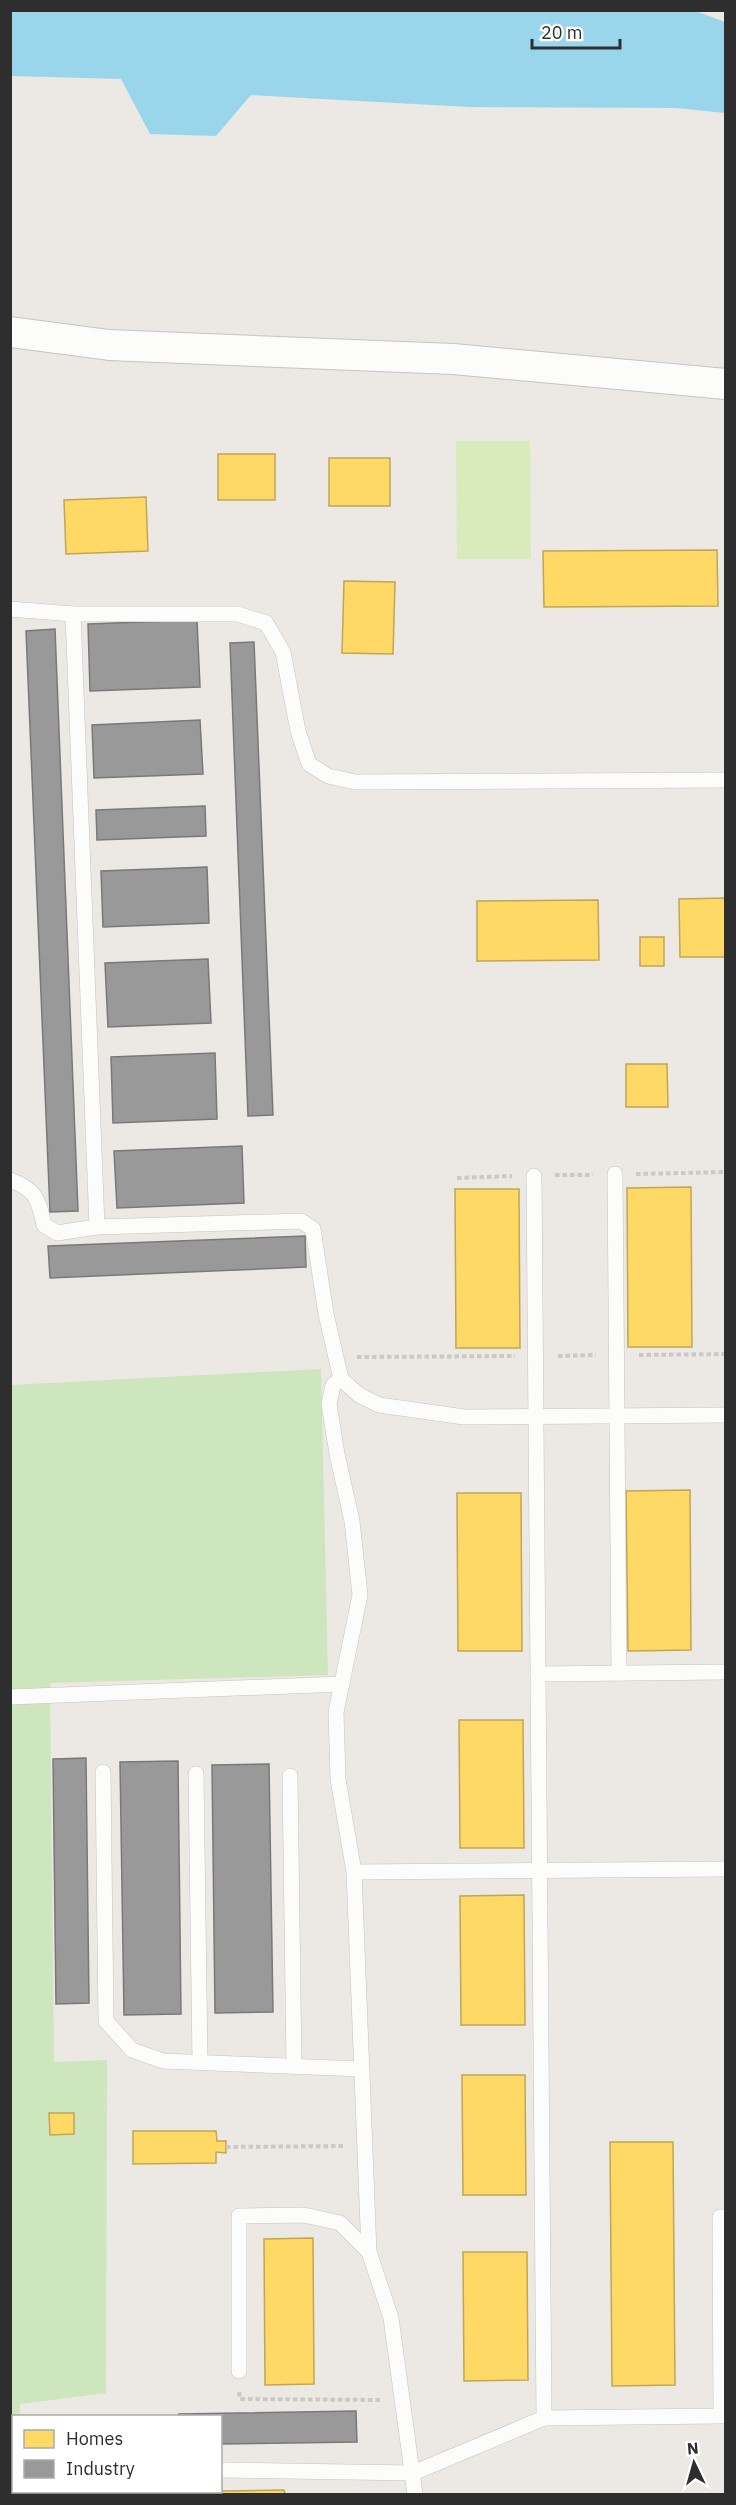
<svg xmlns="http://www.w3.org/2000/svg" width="736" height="2505" viewBox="0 0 736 2505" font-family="'IBM Plex Sans',sans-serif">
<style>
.green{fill:#cee6be}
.pitch{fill:#d9eabb}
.water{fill:#99d6ec}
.homes{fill:#ffd966;stroke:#c0a655;stroke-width:1.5}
.industry{fill:#999;stroke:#797979;stroke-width:1.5}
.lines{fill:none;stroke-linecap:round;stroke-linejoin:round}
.lane-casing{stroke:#c5c4c5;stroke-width:16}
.street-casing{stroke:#c5c4c5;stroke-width:32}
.path{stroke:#c9c9c8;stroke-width:4;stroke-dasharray:4.5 3;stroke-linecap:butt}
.lane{stroke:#fcfcfb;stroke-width:15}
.street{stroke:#fcfcfb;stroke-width:30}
</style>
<rect width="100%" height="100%" fill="#ece8e4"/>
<path class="green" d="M321,1369L328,1675L50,1683L54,2062L107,2060L106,2393L20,2404V2416H14V2492H19V2494H11V1385Z"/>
<path class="pitch" d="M456,441H530L531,559H457Z"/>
<path class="water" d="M693,10L725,22V113L676,108L469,107L251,95L216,136L150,134L121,79L11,76V11Z"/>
<g class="homes">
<rect x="218" y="454" width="57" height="46"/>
<rect x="329" y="458" width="61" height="48"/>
<path d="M146,497L148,551L66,554L64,500Z"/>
<path d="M717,550L718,606L544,607L543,551Z"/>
<path d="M344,581L395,582L393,654L342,653Z"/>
<path d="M726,898V957H680L679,899Z"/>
<path d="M598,900L599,960L477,961V901Z"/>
<rect x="640" y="937" width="24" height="29"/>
<path d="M626,1064H667L668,1107H626Z"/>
<path d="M691,1187L692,1347H628L627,1188Z"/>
<path d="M455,1189H519L520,1348H456Z"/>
<path d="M690,1490L691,1650L628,1651L626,1491Z"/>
<path d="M457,1493H521L522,1651H458Z"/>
<path d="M459,1720H523L524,1848H460Z"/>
<path d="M524,1895L525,2025H461L460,1896Z"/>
<path d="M462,2075H525L526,2195H463Z"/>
<path d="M49,2113H74V2134L50,2135Z"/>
<path d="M133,2131H216L217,2141H226V2153L216,2152V2163L133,2164Z"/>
<path d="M610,2142H673L675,2385L612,2386Z"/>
<path d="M313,2238L314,2384L265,2385L264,2239Z"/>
<path d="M463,2252H527L528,2380L464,2381Z"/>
<path d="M284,2490L285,2494H154V2492Z"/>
</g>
<g class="industry">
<path d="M197,620L200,687L90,691L88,624Z"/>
<path d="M55,629L78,1211L50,1212L26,631Z"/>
<path d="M254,642L273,1115L248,1116L230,643Z"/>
<path d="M200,720L203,774L94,778L92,725Z"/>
<path d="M205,806L206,836L97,840L96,810Z"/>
<path d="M207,867L209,923L103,927L101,871Z"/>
<path d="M208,959L211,1023L108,1027L105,963Z"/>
<path d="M215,1053L217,1119L113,1123L111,1057Z"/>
<path d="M242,1146L244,1203L117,1208L114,1151Z"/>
<path d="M305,1236L306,1267L50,1278L48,1246Z"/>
<path d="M86,1758L89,2003L56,2004L53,1759Z"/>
<path d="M178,1761L181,2014L124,2015L120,1762Z"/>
<path d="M269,1764L273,2012L215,2013L212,1765Z"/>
<path d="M356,2411L357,2442L220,2444V2416H179V2414Z"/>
</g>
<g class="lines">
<g class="lane-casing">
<g id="lane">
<path d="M10,609L73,614H238L266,623L283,652L298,731L309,764L328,776L355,782L726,780"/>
<path d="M73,614L97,1227L301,1221L313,1229L326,1314L341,1379L359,1395L379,1405L464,1417L726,1415"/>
<path d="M615,1174L619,1673"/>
<path d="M534,1176L544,2418"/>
<path d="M10,1180C37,1190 38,1199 44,1225L57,1233L97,1227"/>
<path d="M341,1379L333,1385L329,1404L337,1454L352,1521L360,1595L336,1712L338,1779L354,1872L369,2252"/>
<path d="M538,1674L726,1672"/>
<path d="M10,1697L342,1684"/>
<path d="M103,1772L106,2021L132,2050L163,2061L362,2069"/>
<path d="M196,1774L200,2062"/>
<path d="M290,1776L294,2066"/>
<path d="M354,1872L726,1869"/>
<path d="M239,2371V2216L304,2215L340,2223L369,2252L391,2318L415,2494"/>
<path d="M220,2470L413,2473L544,2418L721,2416L720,2217H726"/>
<path d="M125,2494V2492"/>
</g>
</g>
<g class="street-casing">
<path id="street" d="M10,332L109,345L453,359L726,384"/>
</g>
<g class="path">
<path d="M636,1174L726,1172"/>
<path d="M555,1175H593"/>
<path d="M457,1178L512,1176"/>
<path d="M639,1355L726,1354"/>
<path d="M558,1356L596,1355"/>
<path d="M357,1357L515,1356"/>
<path d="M226,2147L343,2146"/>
<path d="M239,2392L240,2399L381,2400"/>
</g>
<use href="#lane" class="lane"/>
<use href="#street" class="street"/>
</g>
<rect width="736" height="2505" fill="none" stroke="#2e2e2e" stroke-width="24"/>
<rect x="12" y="2415" width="210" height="78" fill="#ffffff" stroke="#ababab" stroke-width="1.5"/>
<rect x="24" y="2430" width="30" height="18" fill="#ffd966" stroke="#ababab" stroke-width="1.5"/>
<text x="66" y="2445" font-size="18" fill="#2e2e2e">Homes</text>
<rect x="24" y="2460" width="30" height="18" fill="#999999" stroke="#ababab" stroke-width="1.5"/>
<text x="66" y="2475" font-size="18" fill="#2e2e2e">Industry</text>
<g transform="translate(694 2463) rotate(355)" stroke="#ffffff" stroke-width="4.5" paint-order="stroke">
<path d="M0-4.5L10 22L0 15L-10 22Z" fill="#2e2e2e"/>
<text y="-9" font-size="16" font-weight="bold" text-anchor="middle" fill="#2e2e2e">N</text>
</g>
<path d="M532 39v9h88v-9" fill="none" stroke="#2e2e2e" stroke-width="3"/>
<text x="541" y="39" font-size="18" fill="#2e2e2e" stroke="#ffffff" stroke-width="4.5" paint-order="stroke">20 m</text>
</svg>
